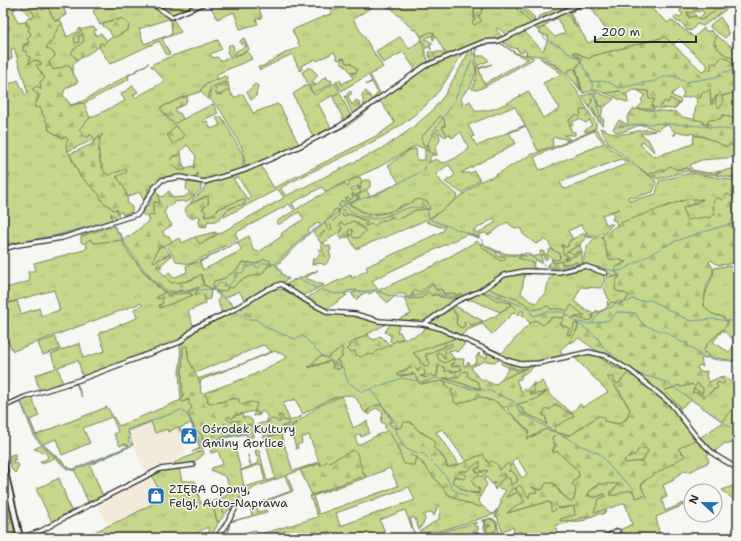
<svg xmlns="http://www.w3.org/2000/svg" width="741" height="541" viewBox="0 0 741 541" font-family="'Shantell Sans',sans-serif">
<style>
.built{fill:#f4ead9}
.grass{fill:url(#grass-tufts);stroke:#78815b;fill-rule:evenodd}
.forest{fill:url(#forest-firs);stroke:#78815b;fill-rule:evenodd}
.park{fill:url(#park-crowns);stroke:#78815b}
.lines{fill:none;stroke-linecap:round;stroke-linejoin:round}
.stream{stroke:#6c95a7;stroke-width:1}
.minor-casing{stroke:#2b2b2b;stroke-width:6}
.major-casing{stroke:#2b2b2b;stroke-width:8}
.minor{stroke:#f6f6f2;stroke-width:3.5}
.major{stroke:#f6f6f2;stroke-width:4.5}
.labels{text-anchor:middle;stroke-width:3;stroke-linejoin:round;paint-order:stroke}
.poi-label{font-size:12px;fill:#2b2b2b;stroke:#f6f6f2;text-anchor:start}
</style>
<defs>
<pattern id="grass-tufts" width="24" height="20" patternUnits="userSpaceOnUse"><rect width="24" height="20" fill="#c5d78b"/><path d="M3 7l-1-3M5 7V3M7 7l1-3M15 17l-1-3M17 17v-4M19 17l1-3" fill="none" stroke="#a9b978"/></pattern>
<pattern id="forest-firs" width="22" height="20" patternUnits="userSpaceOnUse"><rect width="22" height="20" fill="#c5d78b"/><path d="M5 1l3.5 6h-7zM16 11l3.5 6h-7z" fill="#a9b978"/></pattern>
<pattern id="park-crowns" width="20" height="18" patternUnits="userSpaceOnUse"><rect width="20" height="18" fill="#c5d78b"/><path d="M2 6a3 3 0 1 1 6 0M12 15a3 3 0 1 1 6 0" fill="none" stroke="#a9b978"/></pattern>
</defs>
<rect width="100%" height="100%" fill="#f6f6f2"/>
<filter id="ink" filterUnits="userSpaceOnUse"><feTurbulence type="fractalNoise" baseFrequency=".025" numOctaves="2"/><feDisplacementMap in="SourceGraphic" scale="8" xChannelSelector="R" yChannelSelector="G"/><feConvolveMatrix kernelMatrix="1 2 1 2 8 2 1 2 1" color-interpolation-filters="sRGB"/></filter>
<g filter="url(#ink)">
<g class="built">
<path d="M151,422L155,433L166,429L168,432L178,427L187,452L173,462L158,466L145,473L128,431Z"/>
<path d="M152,476L163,498L108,526L97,504Z"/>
</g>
<g class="grass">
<path d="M3,3H29L35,16L32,19L20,5L14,8L15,10L13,11L18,23L25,22L30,27L28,30L31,32L29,43L24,44L23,48L30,57L29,64L34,60L41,62L38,68L45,78L36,101L37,103L34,105L41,108L48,124L49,130L62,138L66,136L68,139L66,147L80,176L99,194L102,201L114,210L117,209L119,217L115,218L111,213L112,220L51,238L11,245L8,241L7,246L3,247V179L10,176L9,174L3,176V87L18,80L25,95L28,93L14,48L11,49L12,58L3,62V27L5,30L10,29L3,18Z"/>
<path d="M41,3H46L48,8L56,4L57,8L63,5L66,15L55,21L48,8L42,10Z"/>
<path d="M109,3H149L173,19L181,32L162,39L170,54L167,55L159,41L110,64L99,47V44L128,30V28L123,22L115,19L100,25L93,11ZM168,19L171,21L172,34L144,44L139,29Z"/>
<path d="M152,3H204L172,16Z"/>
<path d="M209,3H271L259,8L262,18L256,19L258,24L240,29L234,12L217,19Z"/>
<path d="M327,3L334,11L349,3H474V25L481,13L483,7L480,3H511L532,24L506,35L498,28L496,29L502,37L477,43L447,56L433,32L421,37L416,29L413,30L391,8L377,4L353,19L383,67L370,75L381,95L374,100L373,98L378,93L372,82L365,85L372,81L368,75L341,91L336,82L340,80L342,84L353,78L350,72L354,74L357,71V69L350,63H346L344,58L338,60L334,52L317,61L315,59L301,66L302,69L300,71L292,54L260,70L258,67L263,66L285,53L300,47L292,30L332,13Z"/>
<path d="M551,3H580L540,20L538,17L553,10Z"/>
<path d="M584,3H590L596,11L609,3H645L668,23L671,20L694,37L704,28V30L711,32L710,30L717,36L714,44C723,55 725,54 737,61L738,91L734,79L716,64L709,71L705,70L708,66L679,39L673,45L665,37L593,56L589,59L578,53L576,56L582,59L576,68L583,92L585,93C578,93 575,77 571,69L566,73L544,57L525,54L527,53L524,49L523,53L518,51V49L510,47L501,41L547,20L549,23L538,30L545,27L555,37L565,33L557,18L550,22L549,19L565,12L577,28L567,11L573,8L574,11L570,13L588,43L609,35L589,4L579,9L578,6ZM533,26L540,33L549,37L543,51L524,31Z"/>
<path d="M703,3H735L728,8L727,6L702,20L699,18L704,13L702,10L699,12L696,11L694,13L697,17L690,19L687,12L702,8Z"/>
<path d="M720,17L727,27L726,28L729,34L725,38L710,27V25Z"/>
<path d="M62,22V24L67,37L77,32L80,28L81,31L76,36V40L83,34L84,41L75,49V58L78,60L73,64V73L69,65L53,70L48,62L55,55L46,48L54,30Z"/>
<path d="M400,37L409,49L421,40L429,63L417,72L403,52L383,63L376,51Z"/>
<path d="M218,40L222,49L210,54L213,58L217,57L221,61L230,57H235L247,51L252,59L217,74V79L204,85L200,92L183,97L160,108L170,122L183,119L213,104L218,113L203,120L204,122L207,121L211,129L220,125L216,117H222L243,155V169L210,179L199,180L197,173L196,179C177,174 163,172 150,190L147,188L149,193L145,202L139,192L128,197L118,178L108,175L103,170L99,157L98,142L103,134L95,139L91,135L86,139L79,129L90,118L125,101L121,94L133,86L138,92L133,95L135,98L165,81L151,66L153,64C175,54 196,48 218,40ZM187,145L196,156L194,168L193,166L179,170L173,156H179V152Z"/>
<path d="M489,42L498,43V44H488L477,47L476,56H485L489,61L478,65V68L492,64L479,69L484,84L528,59L516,54L500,43L516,53L533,57V59L484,87L477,90L472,89L477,76L475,47Z"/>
<path d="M472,48L476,73L470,88H468L461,98L463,105L470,101L475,111C493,113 513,100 528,91L543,118L560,109L543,83L562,74L540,58C564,66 576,88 587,109L580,112L581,114L579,117L569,120L571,131L575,132V135H563L570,139L566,141V139L555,137L552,139L553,146L538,151L526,126L509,133L516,143L461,173H471L474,171L480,180L462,193L445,182L455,175L450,166L448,165L436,174L442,183L458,195C448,217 379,238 356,249L349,237L348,231L351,228L353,231L352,235L365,229L354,221C341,225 335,239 321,243L318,239L325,231L317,237L313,232L322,226L319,222L308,230L310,233L277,265L283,275L289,279L222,314L218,301L220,296L215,292H221L249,276L262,274L267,267L265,259L256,264L242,262C238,271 228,279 217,280L213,287L214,290L211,291V288L204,285L202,275L184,282L171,283L165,277L169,272L173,278L187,272L186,266L198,262L249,236L253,250L259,252L282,236L281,234L283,232L304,219L299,212L278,225L276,222L311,200L345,183L347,187L349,186L348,182L360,177L363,183L361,189L358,186L351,189L352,191L359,188L361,192L355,196L353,193V198L350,200L345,199L354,201L359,199L356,197L366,189L370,196L399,183L388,165L410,150L416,149L417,160H425V149L433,155L430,157V161L428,163L436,159L442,163C452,162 462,153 469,149L461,132L452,138L449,134L447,135L442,127L444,119L424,147L429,145L430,151L418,146L412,148L379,167L325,191L322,187L292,203L295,208L293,209L289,204L235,233L238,239L190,264L177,262L166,244L180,238L182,243L195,237L202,243L284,198L278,189L224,217L225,211L235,206L243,199L218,209L217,212L206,217L202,209L209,203L205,196L190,204L193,199L202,192L206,184L261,164L344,125L429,66ZM470,50L444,96L430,113L408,131L385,147L286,196L281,189L282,187C331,160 387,142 427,104C442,90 452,70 462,54ZM379,102H381L395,123L378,135L274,188L261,166L349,125ZM513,107H515L525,125L477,146L472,138L474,136L468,125ZM238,177L251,197L250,199L248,200L233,179ZM348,203L368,214L391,212L404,204L430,209L415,210L404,217L396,219L392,217L371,224L344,211ZM237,242L242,250L203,270L200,262ZM239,291L245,301L234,306L225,298Z"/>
<path d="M149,63L128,76L129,79L85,103L71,105L83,101Z"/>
<path d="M335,83L351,116L344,121L333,97L338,93L318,103L331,128L313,137L293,94L307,85L314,95Z"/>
<path d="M215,87L220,95L229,89L234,98L243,94L253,113L277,104L280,106L299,145L245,167L244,154L241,146L221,111L210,99V91Z"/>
<path d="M710,88L711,90V103L717,96L716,103L722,98V96L733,93L735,97H738V120L723,115L720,119C713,119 710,125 703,124L698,120L694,119L697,99L701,97L702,92Z"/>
<path d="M637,90L648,91L649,99L655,98L652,105L654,109H637L643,102L641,100L645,95Z"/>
<path d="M620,91L624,95H627L628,103L605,93Z"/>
<path d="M596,92L614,99L602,109L597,100L592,102L591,105L599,122L582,96Z"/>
<path d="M670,98L679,104L674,109L659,108L664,102Z"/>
<path d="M600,128C607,130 613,135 621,134C633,134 642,127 655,131L640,134L648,139L655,153L643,141L640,144L654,157L693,144L694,134L716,141L727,147L729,145H738V157L701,160L690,165L692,170L709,173L738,168V175L730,177L734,178L715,175L721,172L712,175L688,171L689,169L688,168C677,170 658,167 649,175L610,145Z"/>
<path d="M596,129L610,148L655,180L656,183L653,192L632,198L630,196L628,197L630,201L656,194L659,181L690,173L738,181V199L722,200L717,197L713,207L715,214L710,218L706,217L686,221L683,208L694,204L703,199L681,201L617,225L615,220H612L614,215L611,212L619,209L602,215L606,224H613L605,232L592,238L581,225L568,231L573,239L570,240L569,245L565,248L562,244L561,246L568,256L564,259V260L581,253L579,251L573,254L566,252L580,245L582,253V266L579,267L577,262L567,264L554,263L551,259L554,260L560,257V255L553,251L549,243L545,239L536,244L523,234L521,229L513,227L507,222L488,235L486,233L479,234V238L467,234L373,280L372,282L378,289L369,294L368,292L362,294L356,300L352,294L357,290L347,291L344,295H347L327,309L306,299L322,288L351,275L352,278L368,270L366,267L443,231L445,226L441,227L426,222L481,181L490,177L489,179L530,155L557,146ZM594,131L604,143L541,170L539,169L534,157ZM621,159L627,162L626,164L566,189L563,188L560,182ZM494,218L496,222L478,233L473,231Z"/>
<path d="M155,190L160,196H158L160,203L154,202L153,211L155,215L148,216L150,220L141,213L150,203Z"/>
<path d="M602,236L609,259H618L626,262L615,268L619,276H612L610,273L608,275L583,264C585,251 587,239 602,236Z"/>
<path d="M90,239L94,243L122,240C131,257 149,281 164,292L181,290L189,291L199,287L195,294L200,293L205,296V304L188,311L193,325L203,321L202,322L193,328L180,341L95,373L94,371L92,375L83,378L78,360L58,367L63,385L40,392L35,375L56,368L51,354L80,343L83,358L105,351L99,333L137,318L134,309L143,305L141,303L13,351L3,333V305L17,301L21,314L39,308L41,316L60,310L54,290L3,304V289L30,281L28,272L36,270L34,263L84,250L87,248L86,242ZM166,293L168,296L190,293L193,295L160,308L165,297L156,298Z"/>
<path d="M477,241L482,247L501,261L505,259V257H502L497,251L508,254H522L518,258L534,263L533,267L538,269L535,271C502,268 492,284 464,296L462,294L457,295L452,293L444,294L443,291C433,290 428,287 419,293L415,290L409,299L413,297L422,298L428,291L441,297L458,299L421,324L400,321L399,319L411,314L404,298H407L405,294H397L388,303L376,292L378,291L381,293L379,290L435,265Z"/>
<path d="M163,245L170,254L154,262L153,260L158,248Z"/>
<path d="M726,266L736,267L735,272H738V291L735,292L738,313V359L736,361L708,357L707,353H704L703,351L708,343L727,325V321L723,317L712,314L704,306C704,289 713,282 714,268ZM723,330L737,343L729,352L713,342Z"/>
<path d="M583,267C592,268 603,270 605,280L601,288L581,287L574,301L585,310H589V312L594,313L597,310L599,312L592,315L593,318L590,321L572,317L577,315L562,309L533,310L519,300L495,292L488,288L501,277L529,273L530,275L525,274L521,293L530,301L536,303L546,292L549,279L553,276L552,274Z"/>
<path d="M318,270L305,278L324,285L303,296L284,285Z"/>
<path d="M608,276L620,277L615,290L629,295L626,301L618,304L611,302L608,306L607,302L609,300L604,288Z"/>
<path d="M277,289L284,290L308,305L330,314H352L388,323L349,344L350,350L357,352L359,356L382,349L395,341L415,336L424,330L425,326L436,328L464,341L456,338L414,354L425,367L429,361L425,355L426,354L433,353L435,350L443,348L451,343L453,345L446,351V359L443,358L441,353L437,355L439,360L445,363L454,358V365L452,363L455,367L460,365L462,370L445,372L444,367L438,366L437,376L427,378L420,376L425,371L419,370V372L414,366L411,369L410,367L399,372L400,376L414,374L420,384L443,381L446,383L445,386L453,390L452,394L457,404L480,396L489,401L494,399L486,390L483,389L485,385L490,387L492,393L506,400L505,404L496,402C509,414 523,422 531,438L541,431L573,417L574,415L567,411L547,409L542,414L546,418L547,425L542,421L526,414L523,409L517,404L541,397L546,391L539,394L529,395L528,391L533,393V383L539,384L542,381L549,392L548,393L572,413L580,404L583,407L608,392L574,357L591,353L598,355L599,357L614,367L629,372L618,384L610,378L630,409L627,418L619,424L603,421L598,416L571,435L557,433L552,438L555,445L552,451H557L578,471L579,475L572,484L576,489L574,500L571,502L561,493L554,483L545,485L542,490L532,487L537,492L529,499L523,490L516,487L517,491L511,490L508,497L518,492L525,502L517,505L507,513L547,502L551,503V506L561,509L574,506L575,515L568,521L586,517V520L556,525L559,538H522L520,531L516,534L520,535L519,538H515L513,527L502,531L497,516L495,517L502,501L500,500L506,490L496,487L495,490L493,484L500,481L503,473L517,482L518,480L513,472L508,471L506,465L499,470L496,464C487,462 476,458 466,462L443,429L436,432L459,464L447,467L446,461L439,451L436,452L433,446L434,442C426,432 413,428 402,425L401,427L395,429L388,422L392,420L381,405L368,410L365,413L356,398L351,395C331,395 320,405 303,414L295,399L284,403L283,404L290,421L302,416L295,423L277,434L281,427L287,426L289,421L283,420L282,417L279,423L267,422V415L262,411L260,414L246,404L242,405L234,398L214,404L207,402L208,398L204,393L251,376L288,357L275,351L201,380L200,383L197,379L240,365L272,351L263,345L195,373L188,359V350L183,347V366L181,372L184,397L183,402L190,399L189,404L192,407L195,429L202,435V440L208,445L226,439L192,452L200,448L191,423L180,428L181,433L178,427L168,432L167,429L155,433L151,422L128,431L130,437L128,441L133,445L90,465L102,494L109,493L86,503L88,502L75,471L67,469L56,459L59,458L69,468L74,469L129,446L124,444L120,446L114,434L118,431L112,417L83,428L90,443L62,455L56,439L43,444L57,457L55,458L35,438L20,400L32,398L39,416L30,420L36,435L107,407L119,426L181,400L179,372L181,359L180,345L77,383L82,397L76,384L68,387L67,385L178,344L201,326L237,308L243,314L250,316L251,314L245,313L240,307L270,291ZM322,356L327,358L343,357L336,358L340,363L338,370L330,361L309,368ZM516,458L518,459L527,474L522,478L512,462Z"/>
<path d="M482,292L511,303V305L500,312L472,300H461L465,297L467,299Z"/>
<path d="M552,317L564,318V327L565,326L570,329L567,333L570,335L575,322L578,326L573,339L560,350L564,357L532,363L513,362L486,348L487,347L502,353L530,323L535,320L542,324L550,320Z"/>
<path d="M55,337L60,349L43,355L38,343Z"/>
<path d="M509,368H515V370L527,368L501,380Z"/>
<path d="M464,371L468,372L467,376L478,382L481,389L443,378H449Z"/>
<path d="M725,376L736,388L735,392L738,401L722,421L692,400L679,409L664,390L673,388L677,385L682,387L697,383L703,388V391L702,394L697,390L692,393L695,392L704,397L716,389V384L722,380L720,377Z"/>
<path d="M342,396L353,428L367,421L369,433L361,437L360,434L355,437L358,445L388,430L395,440L399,452L415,461L416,456L448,494L468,504L482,506L492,514H494L497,509L495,514L443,530L420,534L419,532L439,519L440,506L438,505L434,516L432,512L424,515L425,520L419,530L415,518H410L414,533L405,510L380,520L387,538H331L329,531L318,536L316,532C311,534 305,532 300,538H293V535L287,534L286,531C274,533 266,538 255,538L252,531L225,538L224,533L227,530L225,528L232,518L233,521L252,516L250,506L291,491L285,476L253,488L232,512V509L230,510L241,496L225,514L214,511L217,521L219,522L210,538H206L209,535L208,527L187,538H81L128,517L163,498L152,476L140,482V480L162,470L179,469L182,481H195L201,504L217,500L231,493L226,477L211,470L212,468L223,464L218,451L211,453L210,451L222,444L233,441L241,470L251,466L248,455L251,466L259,463L255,451L259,450L267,481L275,478L265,438L277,435L288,429L291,431L293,439L289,430L281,435L293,471L319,462L309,435L301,438L302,443L297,445L298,448L296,449L291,427L319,406ZM353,451L361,466L362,472L365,473V478L390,468L398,486L319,514L313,496L362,479L361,477L310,496L318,517L258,535L256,530L227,537L230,522L267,512L266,510L258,512L257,505L293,491L287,475L320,463L321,466ZM261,464L265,481L244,487L241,471ZM409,487L415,500L340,526L336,513Z"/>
<path d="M738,403V443L737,441L729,444L725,443L714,452L701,440V437L722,423Z"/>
<path d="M242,414L243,418L247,417L252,420L253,428L250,424L242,428L238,426V423L235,421L231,422L227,420L226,417Z"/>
<path d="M696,439L710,453L707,455L709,462L689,472L686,470L673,478L674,480L663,485L667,497L662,499L665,511L684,503V505L656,517L660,538H630L629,534L620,533L621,538H604L632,524L625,503L595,513L593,512L599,499L606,496L604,494L594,498L588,495V493L601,483L620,484L609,493C618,495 624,489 633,491L636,498L643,496L646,498L648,496L645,495L641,486L644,481L684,454L678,449L680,447Z"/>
<path d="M646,447L648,451L643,461L625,463L624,460L634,455L639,449Z"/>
<path d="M203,450L204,454L194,462L177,467L174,463Z"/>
<path d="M480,461L481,466L475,469L477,473L481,469L482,473L484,470L488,471L482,477L477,476L479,493L469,492L451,483L455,476L464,479L458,473L459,471H467Z"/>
<path d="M59,478L71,511L82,507L48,526L47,525L52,522L36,489Z"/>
<path d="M738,484V507L733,499L722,490Z"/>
<path d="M10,506L16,538H3V526L11,523L7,507Z"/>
<path d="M492,518L497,522L500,538H489L488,536L485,538L484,534L486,533L483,526L485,525L484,521H481ZM490,519L494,520L497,526L495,531L490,533L486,529L490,526H486V521L484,520Z"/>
<path d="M477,522L474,524L475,527L478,526V530L461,535L462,538H428L449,534L448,531L411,538H408L445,531Z"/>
</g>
<g class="forest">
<path d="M41,3L42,10L48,8L55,21L60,20L62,23C54,31 55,39 46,48L53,52L55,56L49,62L53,70L69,65L78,82L65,89L63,95L71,105L84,103L90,118L79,129L86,138L91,135L95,139L68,151L66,144L68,139L66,137L62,138L49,130C48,121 42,116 41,108L34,107L39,97L32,89L37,86L41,90L40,82L45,78L36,65L38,64L41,65V62L34,60L29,64L30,57L27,56V51H23V46L29,43L27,38H29L31,33L28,31L30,27L26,25V19L32,18L35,16L28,4Z"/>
<path d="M474,3H480L483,7L481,13L478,16L482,21L474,25L472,22L475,20Z"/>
<path d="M511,3H520L535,18L534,23L532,24Z"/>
<path d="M678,3L685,6L690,3H703L702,8L694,10L691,13L687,12L689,18L695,16L702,20L724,5L728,8L703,26L697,24L691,31L687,30L682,23L676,21L674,17L677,16L680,17L683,14L680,12L681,9Z"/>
<path d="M120,18L129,24L128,30L113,38L109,30L103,26L104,23L116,19L118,21Z"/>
<path d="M93,27L97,30L94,31L96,36L101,33L107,41L104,44L100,43L99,47L78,60L72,54V51L84,41L82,34L78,36L79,42L75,43L74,37L83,29Z"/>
<path d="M430,32L434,33V40H433L432,35L425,39L433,43L430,44L431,50L429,46L426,49L421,37Z"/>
<path d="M717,36L738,51V65L737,61C727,55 718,53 714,41Z"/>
<path d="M665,37L703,72L705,70H711V64L713,63L716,64L722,56C730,60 737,65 738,75L734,79L738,97H735L733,93L722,96L723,103L719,108L715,104L717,95L712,101L713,104L711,105L710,89L707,92H702L701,97L697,99L693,96L682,98L684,93L680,87L671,95L681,100L679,104L670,98L668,103L665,101L659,108H654L652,105L655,99H649L648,91L633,90L624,95L620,91L605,93L596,90L583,93L576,68L582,59L573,53L574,52L589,59L593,56Z"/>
<path d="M244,38L249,49L248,51C242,51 236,58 230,57L227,52L229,45H233L234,50L232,53L234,54L236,51L245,47V43L244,42L241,45L240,41Z"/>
<path d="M428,52H445L447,56L433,61L431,60Z"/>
<path d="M344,58L346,63H350L357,69L356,73L350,72L347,67L344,66L345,65L341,63V59Z"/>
<path d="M310,67L318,75L312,82L316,85L326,76L327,79L332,81L331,84L313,93L302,72Z"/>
<path d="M571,69H575L581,90L566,73Z"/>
<path d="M225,76L228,77V80L210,88L208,100L200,90L208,83Z"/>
<path d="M228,82L229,89L220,95L216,94L215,87Z"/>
<path d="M255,84L258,86L256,96L251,100L247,92Z"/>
<path d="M350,91L352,93L348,97L352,105L356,100L359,102L362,109L353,115L345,97Z"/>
<path d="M366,91L373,100L364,107L362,94Z"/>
<path d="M184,97H188L185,104L175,109L177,113H180L183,119L174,124L160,108Z"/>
<path d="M591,99L597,100L598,104L603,107L601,117L604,120L602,125C597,122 596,110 589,105L592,102Z"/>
<path d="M587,109L596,123V128L586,132L584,131L592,125L590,120L586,123L579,119L572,122L573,125H570L569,120L576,115L579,117L581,114L580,110Z"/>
<path d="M633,109L676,112L682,117L703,121V124L708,125V120L720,119L723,115L738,120V145H729L727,147L703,136H695V134L677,132L674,136V131L668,125L662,126L658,130C654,129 649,127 647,126C636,122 627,134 616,132L613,129L619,120L626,124L628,123L627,117Z"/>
<path d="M440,116L444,119L445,126L442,127L447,135L446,137L442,135L438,129L436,132L439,133L440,140L435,148L437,154L436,156L430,151L429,145L424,147L421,138Z"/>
<path d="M176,126L184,135L183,138L173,144L167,135Z"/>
<path d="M100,137C98,149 97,166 108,175L126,169L127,172L116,177C122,181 129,196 127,203L132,207V212L123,215L122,212L118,213L117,209L114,210L102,201L99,194L80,176L70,154L90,145Z"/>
<path d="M181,151L182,162L186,170H179L173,165L174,162L171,159L173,156H179V152Z"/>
<path d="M670,166L677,170L688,168L690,170L658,179L649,175L651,173L661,172Z"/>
<path d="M364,180H370V187L356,197H360L351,203L345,200L348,197L350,200L353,198L352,194L355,196L361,192L357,187L361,189L360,184Z"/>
<path d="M187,182L201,184V190L186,203L183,201L174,202L173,205L167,207L164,213L172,225L163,231L164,236H169L172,242L158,248L153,260L154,262L170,254L171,256L161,265V268L156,266L171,283C182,282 193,282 201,274L204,285L211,288L210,299L205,300V296L200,293L195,295L199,287L185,292L181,290L176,292L166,293L168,296L173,294L190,293L193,295L160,308L159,305L163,303L162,299L164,297L159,299L156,298L166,292C156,287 125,252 123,242L127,236L129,237L150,220L147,216L150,214L154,215L153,211L154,202L160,203L158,195L162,197L169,191L173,198L184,197L190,193L186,189Z"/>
<path d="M727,194L738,199V263L718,265L711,260L709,262C716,270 713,274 708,283C705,290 704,298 704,306L712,314L723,317L727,321V325L708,343L703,351L704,353H707L708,357L701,359L703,367L700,365L697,367L700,372L707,371L706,376L709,382L720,377L725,382L722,384L718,382L716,384L718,388L714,389L704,397L695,392L692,393L694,388L702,394L703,391V388L697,383L695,387L692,384L682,387L678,385L673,388L664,390L678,405L690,431L696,439L678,449L685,456L644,481L641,486L645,495L636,498L633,491C623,489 618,497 609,495L619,484C607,484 593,481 588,495L594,498L605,494L606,496L599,499L594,512H597L606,509V511L603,514H598L587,518V516L575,520L560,521V519L575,515L574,506L557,508L553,512L551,511V503L547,502L507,513L517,505L525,502L518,492L506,497L513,487L517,491L516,488L518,486H521L529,498L530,493L537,492L534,489L542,490L546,483H554L560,493L571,502L574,500L576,489L572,484L579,476L578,471L557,451L553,453L555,445L552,438L557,433L571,435L598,416L604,417V421L618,424L627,419L630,409L620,392L607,377H614V382L618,384L629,372L614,367L599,357L598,352L579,338L571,343L569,342L578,329L577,322L574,324L573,331L568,335L567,333L570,329L565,326L563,327V325L560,324L564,318L552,317L543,325L535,320L530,323L522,315L524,311H520V314L516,315L514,313L515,307L511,305V303L496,300L483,292L465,299L488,288C499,295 525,299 533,310L548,306L550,309H562L568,311L571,305L585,316L573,317L590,321L593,318V314L605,309L611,302L618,304L626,301L629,295L615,290L616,280L620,277L614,268L626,262L618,259H609L602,236L620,223L681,201L693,198L694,200L703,199V200L683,208L686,220L706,217L710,218L715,214C714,207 711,203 717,197L722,200ZM646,448L648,451L643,461L625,463L624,460L635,455L639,449Z"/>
<path d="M208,196V204L202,209L206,212L204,216L206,217L217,212L218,209L243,199L245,200V204C240,206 235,205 230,208C222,212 221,224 208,221L206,227L200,226L199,222L200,217L196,215L193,219L188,216L185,210L188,205Z"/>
<path d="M419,199L428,202L430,209L415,210L404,217L396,219L392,217L387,220H382L375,226L371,224L365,226L367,221L350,214L343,217L342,214L344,210L341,209L339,205L342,201C351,204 358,212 368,214C386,217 403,205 419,199Z"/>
<path d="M338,209L339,215L330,224L332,229L329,231L324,222L331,217L334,210Z"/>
<path d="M354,221L366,231L358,238H354L352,236L353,231L351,229L348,231L350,236L340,240L342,237L339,235L342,228L340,224L341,222L344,225Z"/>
<path d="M114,226L123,238L122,240L94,243L90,239L84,244L81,242V236Z"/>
<path d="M215,232L218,234L202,243H199L195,237Z"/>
<path d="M587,232L591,236L590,238L584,235L586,239L581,242L580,245L566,252L569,251L573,254L581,251V253L564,260L568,256L563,254L562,244L565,248L569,245L568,243C571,239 582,234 587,232Z"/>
<path d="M321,243H324L326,246H330L331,250L329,251L331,257L325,265L320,263L312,265L313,258L316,260L320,253L319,249L323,251Z"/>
<path d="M481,243L497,251L496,254L499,257L504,256L506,259L501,261L482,247L480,244Z"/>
<path d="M550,249L559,253L560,259L554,260L548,255L547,259H544V255L541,256L540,251H543L546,255Z"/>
<path d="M525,253H528L533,257L539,255L542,258V263L537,260L534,263L518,258Z"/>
<path d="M265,259L270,261L272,265L267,267L262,274C250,276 240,278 233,288L228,287L227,290L221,292L214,290L213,284L214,281L223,279L238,269L242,262L256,264Z"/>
<path d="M552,261L554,263L562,261V265L577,262L580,265L572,269L547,272V266Z"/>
<path d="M432,283L436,290L441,289L444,294L452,293L459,295L462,294L464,296C456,300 444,299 437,294L432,296L428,291L422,298L408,299L413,294V291L415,290L419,293Z"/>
<path d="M453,305L483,321L471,325L468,322H464L465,325L462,328L456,324L457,319L453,311L443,312L437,317Z"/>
<path d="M390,324L399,325L397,332H400L403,338L395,341L393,343L390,341L391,336L385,332Z"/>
<path d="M368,334L370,338L375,340L379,336L382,337L390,345L377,351L373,355L367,354L361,357L356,355L355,351L351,352L346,349L350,347V344H354L355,341Z"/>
<path d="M457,338L464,341V345L457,352L453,350L448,351L454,358L445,363L439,360L437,355V352L441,353L443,358L446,359L444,355L446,352L444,350L453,345L451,343L443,348L435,350L433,353L426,354L425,356L431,364L427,367L420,363V359L413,353Z"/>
<path d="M187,346L188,358L200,383L201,393L208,398L207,402C219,406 227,397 239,399V402L242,405L250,402L257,403L255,411L260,414V415L253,416L255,411L236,415L232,419L230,416L226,418L231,422L239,420L238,426L242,428L250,424L253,428V437H247L246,434L224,438L207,445L204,443L202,435L195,429L188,414L192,407L189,404V399L182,402L181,400L184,397C180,388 183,359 183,347Z"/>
<path d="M342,347L343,350L341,354L343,357L336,360L342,367L339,369L332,368L333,364L330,361L308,367L320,356L327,358Z"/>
<path d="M485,351L499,357V360L494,362L485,361L471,367C478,380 482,379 495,385L501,380L527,368L515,370V368H510L501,364L503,360L518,366L536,365L521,376V379L516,380L521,391L524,389L527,391L529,387L534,384L533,388L535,392L534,393L529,391L531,395L547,392L533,400L517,404L526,414L542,421L547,425L546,418L542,414L547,408L549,410L556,404L570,414H574L573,417L556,426L554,432L546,429L527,439L529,431L508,410L507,406L505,408L496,402L480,397L457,404L454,402V398L451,391L453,390L445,386L446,383L443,381L420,384L414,374L397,375L399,372L405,371L410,367L411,369L414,366L418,372L420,367L425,371V375L420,376L426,378L431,374L433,377L437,376L439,365L445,368V372L449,370L451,372L462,370L460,365L452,367L451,365V363L454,365V359H464L463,365H467L468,362L471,365L476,363L477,359L476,357L479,353L480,356L487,358V354H484ZM464,371L468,372L467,376L478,382L481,389L443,378L458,377Z"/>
<path d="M381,404L392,420V422H388L395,429L401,427L404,422H410L420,432L432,438L435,444L433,447L446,461L447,467H453L483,454L488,463L492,461L499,466V470L509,463L512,468L508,471L513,472L517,477V482L511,485L510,478H505L507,476L503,473L504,479L500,481L499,485L496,482L492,484L486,477L484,480L487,484L478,500L482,506L481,507L468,504L448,494L416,456L414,465L404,464C399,452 395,437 385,428V424L381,422L383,412L376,408L371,411L370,415L366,413L373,406ZM480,461V468L475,469L479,474L481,470L483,473L484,470L488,471L482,477L478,475L472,480L474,485L480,489L479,493C471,495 460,490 455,483H452L454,476L464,479L467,475L459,473V471H467Z"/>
<path d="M281,415L283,420L289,421V423L281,427L277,434L264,437L261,432H255L258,424L268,422L270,419L277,420L279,423L281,421L278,416Z"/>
<path d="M42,445L55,458L42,463L40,461L45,460L48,457L46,453L34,449Z"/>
<path d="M353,450L357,453L365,478L362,479L361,477L312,495L300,470L320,463L321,466L327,461L329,462Z"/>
<path d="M15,454L16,456L13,459H16L12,462L19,465L15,473C9,468 10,463 10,455Z"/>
<path d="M218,506L223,508V513L225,514L219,522L217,521L214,511Z"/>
<path d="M490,519L495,522L497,528L495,531L488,533L486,529L490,526L488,525L485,528L486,521H483Z"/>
</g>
<path class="park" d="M511,305L515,307L516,310L492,334L482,324L467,330L461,336L469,340V341L427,324L453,308L454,313L457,316L456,324L461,328L465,325L464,322L468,321L471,325H476L495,316Z"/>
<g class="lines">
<g class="stream">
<path d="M517,3L534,22"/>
<path d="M536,25L546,40L560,46L567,52L579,59L592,82L593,91"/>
<path d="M475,54L476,47"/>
<path d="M591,82C602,80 610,81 618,88L655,81L666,76H673L686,82L716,77L724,72L732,71"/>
<path d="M594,92L601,122L603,123"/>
<path d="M617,127C658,120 698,125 738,131"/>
<path d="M426,147L436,128L453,103L472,60"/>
<path d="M343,205L377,194L425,170L426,160"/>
<path d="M431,220L479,237"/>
<path d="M112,224C122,239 151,285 167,290C181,294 198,289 213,289L220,283L228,286L235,279L237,273H243L246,268L253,265L258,268L263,263L275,264L302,238L334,216L343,205C374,227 376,218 408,208C413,206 421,208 427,208L429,217"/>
<path d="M481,239L486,247L502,255L530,256L544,265"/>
<path d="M10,244L57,235L109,221"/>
<path d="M3,246L7,245"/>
<path d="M275,264L284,276L289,279"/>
<path d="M583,264L615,271L623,270L668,244L690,236L730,224L738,225"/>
<path d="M546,266L556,268L581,264"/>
<path d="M292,280L300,279L317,289"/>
<path d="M213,289L232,304L233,308"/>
<path d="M322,290L335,294L376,290"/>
<path d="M378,291C388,296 397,298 407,297C412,297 416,295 421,295L432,285L442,295L459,298"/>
<path d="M483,291L528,308L533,316L546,312H563L597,337L604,348L630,369"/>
<path d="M234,311L246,319H256L267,328L295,339L303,336L323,356L343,368L348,382L362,392L402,378L423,382L437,378L466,388L490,391L513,401L521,413L578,444L600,454L613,470L634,489"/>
<path d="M579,322L589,324L610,320L617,312L635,313L643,325L668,333L681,342L687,343L688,347L693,348C699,361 725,360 738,362"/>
<path d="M592,323L600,312L613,306L617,301L628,302L632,299L640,301L651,300L690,321L714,319L738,322"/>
<path d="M636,373L666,382L722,421"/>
<path d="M371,390L396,423L397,434L406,449L424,454L446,476L452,489L467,497"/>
<path d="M21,401L37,438L56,457"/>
<path d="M3,405L8,403"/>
<path d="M723,422L730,427"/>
<path d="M255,431L267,429"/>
<path d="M3,447V448"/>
<path d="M4,451L9,473"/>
<path d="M59,460L71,470H75L133,445L127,430L181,410L187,414L201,444H208L221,437L253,432"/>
<path d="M10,480L18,515"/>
<path d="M19,518L23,535"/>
</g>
<g class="minor-casing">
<g id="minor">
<path d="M151,3L172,17L205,3"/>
<path d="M3,249L18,245L62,238L138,214L155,187L162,180L180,177L204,182L245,170L296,148L340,126L425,66L483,42L498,41L582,3"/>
<path d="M424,324L457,301L480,291L504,275L525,271L559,272L585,266L605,273"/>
<path d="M3,407L25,397L79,380L180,342L196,327L231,311L268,289L281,284L307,301L328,312L355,314L379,321L424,324L439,328L496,354L506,360L521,364L539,363L589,352L606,356L631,371L671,404L698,439L715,455L738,469"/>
<path d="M20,538L41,531L64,518L160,469L193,465"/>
<path d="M216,538L225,526L235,509"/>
<path d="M603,538L618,531"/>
<path d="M727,538L738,533"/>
</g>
</g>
<g class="major-casing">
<path id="major" d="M3,463L20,538"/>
</g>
<use href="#minor" class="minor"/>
<use href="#major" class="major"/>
</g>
</g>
<defs>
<g id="civic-square" transform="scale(0.9)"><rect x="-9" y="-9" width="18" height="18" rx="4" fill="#1f6fb2" stroke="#f6f6f2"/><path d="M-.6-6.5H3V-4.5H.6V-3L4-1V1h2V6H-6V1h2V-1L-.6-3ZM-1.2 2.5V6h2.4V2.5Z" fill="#fff"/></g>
<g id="shop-square" transform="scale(0.9)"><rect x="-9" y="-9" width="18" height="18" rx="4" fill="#1f6fb2" stroke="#f6f6f2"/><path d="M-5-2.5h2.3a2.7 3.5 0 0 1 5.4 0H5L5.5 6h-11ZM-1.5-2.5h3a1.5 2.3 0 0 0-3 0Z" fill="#fff"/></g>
</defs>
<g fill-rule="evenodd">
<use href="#civic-square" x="189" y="436"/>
<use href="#shop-square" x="156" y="496"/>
</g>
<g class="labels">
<g class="poi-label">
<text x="202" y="433">Ośrodek Kultury<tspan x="202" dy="14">Gminy Gorlice</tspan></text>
<text x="169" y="493">ZIĘBA Opony,<tspan x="169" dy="14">Felgi, Auto-Naprawa</tspan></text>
</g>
</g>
<rect width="741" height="541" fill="none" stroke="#f6f6f2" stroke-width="16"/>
<rect x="8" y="8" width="725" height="525" fill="none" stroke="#2b2b2b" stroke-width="1.5" filter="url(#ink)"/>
<g transform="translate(703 503) rotate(292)"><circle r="19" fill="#f6f6f2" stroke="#a5a5a2"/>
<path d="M0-3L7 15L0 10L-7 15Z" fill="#1f6fb2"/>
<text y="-6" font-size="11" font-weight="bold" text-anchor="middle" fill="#2b2b2b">N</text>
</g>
<path d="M595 36v6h101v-6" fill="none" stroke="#2b2b2b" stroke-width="2"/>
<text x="601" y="36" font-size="12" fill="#2b2b2b" stroke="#f6f6f2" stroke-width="3" paint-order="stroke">200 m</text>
</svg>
